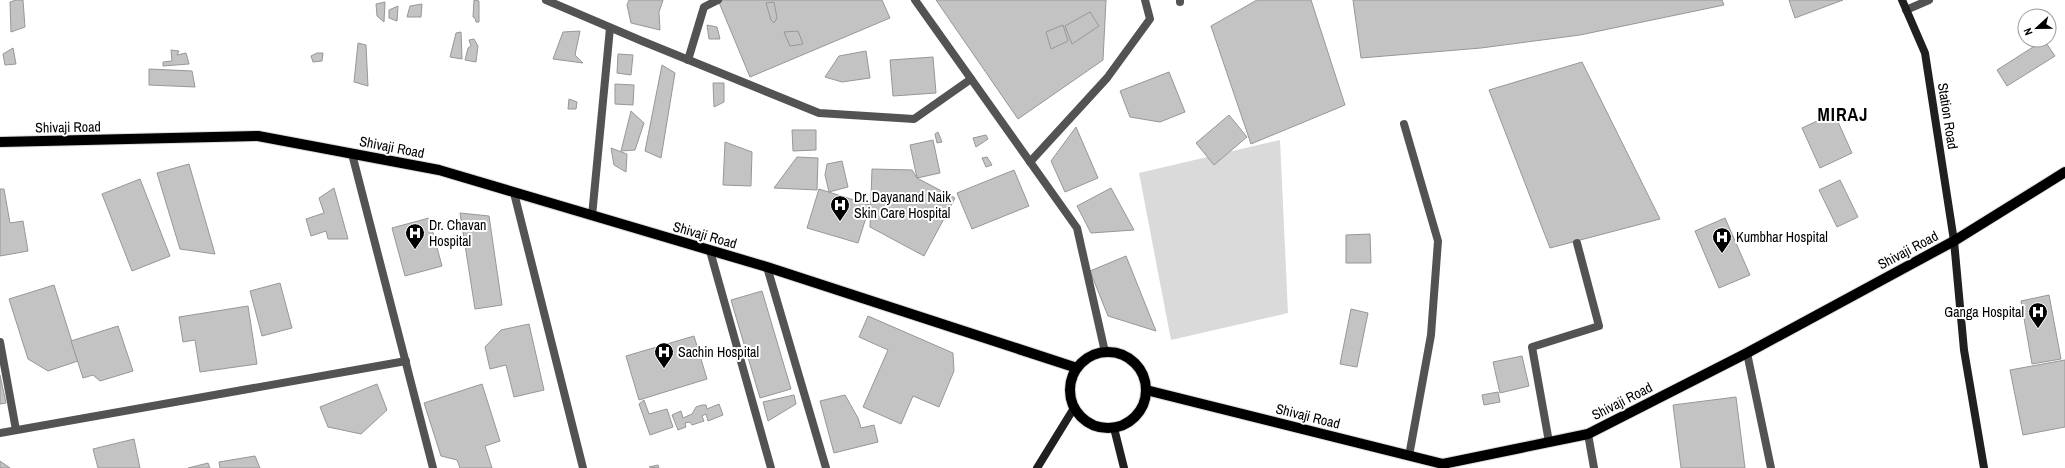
<svg xmlns="http://www.w3.org/2000/svg" width="2065" height="468" viewBox="0 0 2065 468" font-family="'Archivo Narrow',sans-serif">
<style>
.green{fill:#dadada}
.building{fill:#c3c3c3;stroke:#979797}
.lines{fill:none;stroke-linecap:round;stroke-linejoin:round}
.primary-casing{stroke:#dbdbdb;stroke-width:12}
.street{stroke:#535353;stroke-width:8}
.secondary{stroke:#202020;stroke-width:8}
.primary{stroke:#000;stroke-width:10}
.labels{text-anchor:middle;stroke-width:4;stroke-linejoin:round;paint-order:stroke}
.street-label{font-size:14px;fill:#000;stroke:#fff}
.poi-label{font-size:14px;fill:#000;stroke:#fff;text-anchor:start}
.district-label{font-size:18px;font-weight:bold;letter-spacing:1px;fill:#000;stroke:#fff}
</style>
<rect width="100%" height="100%" fill="#fff"/>
<path class="green" d="M1280,140L1288,313L1171,340L1139,173Z"/>
<g class="building">
<path d="M16,0H23L25,27L11,32L10,2Z"/>
<path d="M474,0L479,1V22H476L475,18L473,17Z"/>
<path d="M629,0H663L659,12L660,30L631,23L627,5Z"/>
<path d="M718,0H882L890,18L750,77Z"/>
<path d="M936,0H1106L1103,60L1018,119Z"/>
<path d="M1257,0H1311L1345,105L1251,144L1211,26Z"/>
<path d="M1353,0H1722L1724,5L1580,35L1481,48L1361,58Z"/>
<path d="M1789,0H1843L1795,18Z"/>
<path d="M385,2L384,22L377,16L376,4Z"/>
<path d="M774,2L777,18L774,23L771,20L766,3Z"/>
<path d="M422,4L421,17H407L410,6Z"/>
<path d="M398,6L397,21L389,18V10Z"/>
<path d="M1090,12L1099,26L1072,44L1065,26Z"/>
<path d="M707,25L717,27L720,39H709Z"/>
<path d="M1063,25L1068,41L1051,49L1046,32Z"/>
<path d="M580,31L575,55L583,63L553,59L563,32Z"/>
<path d="M798,31L803,44L790,46L784,32Z"/>
<path d="M461,32L462,59L450,57L456,33Z"/>
<path d="M474,39L478,46L476,62L465,60L468,48L471,46L469,40Z"/>
<path d="M2044,40L2055,56L2007,86L1997,70Z"/>
<path d="M358,43L366,45L368,86L354,82Z"/>
<path d="M13,48L16,64L5,65L3,54Z"/>
<path d="M171,50L179,51L177,55L186,53L189,64L163,66V62L172,61Z"/>
<path d="M866,51L870,78L842,82L825,77L839,56Z"/>
<path d="M317,53H323L322,61L313,62L311,56Z"/>
<path d="M618,54L633,55L631,75L617,73Z"/>
<path d="M933,57L936,93L893,96L890,60Z"/>
<path d="M1582,62L1660,219L1550,248L1489,90Z"/>
<path d="M662,65L675,73L661,158L645,151Z"/>
<path d="M149,69L192,71L195,87L149,85Z"/>
<path d="M1169,72L1185,112L1160,122L1130,117L1120,91Z"/>
<path d="M713,83H724V102L714,107Z"/>
<path d="M615,84L634,85L633,105L615,104Z"/>
<path d="M569,99L577,102L576,109H568Z"/>
<path d="M631,111L644,123L635,150L621,151Z"/>
<path d="M1834,113L1852,153L1820,168L1802,128Z"/>
<path d="M1229,115L1247,137L1214,165L1196,143Z"/>
<path d="M1076,127L1098,178L1065,192L1051,161Z"/>
<path d="M792,130H816V150L793,151Z"/>
<path d="M938,132L942,142L937,143L935,134Z"/>
<path d="M986,135L988,139L976,147L973,138Z"/>
<path d="M933,140L940,173L917,178L910,145Z"/>
<path d="M725,142L752,152L751,186L723,185Z"/>
<path d="M611,148L627,154L626,172L614,165Z"/>
<path d="M797,157L818,158L817,190L774,188Z"/>
<path d="M987,157L992,165L986,167L982,158Z"/>
<path d="M842,161L848,187L829,192L825,175L827,164Z"/>
<path d="M189,164L215,254L180,249L157,173Z"/>
<path d="M872,169L912,170L917,178L955,198L924,256L870,227Z"/>
<path d="M1014,170L1029,206L972,229L957,193Z"/>
<path d="M140,179L170,256L132,271L102,194Z"/>
<path d="M1840,180L1858,217L1837,227L1819,190Z"/>
<path d="M334,188L348,239H328L326,231L311,236L306,219L324,213L319,198Z"/>
<path d="M1111,188L1134,230L1091,233L1077,206Z"/>
<path d="M0,189H4L10,223L23,221L28,251L0,256Z"/>
<path d="M819,189L870,205L858,243L807,228Z"/>
<path d="M460,213L489,216L502,305L475,309Z"/>
<path d="M429,218L442,266L405,276L392,228Z"/>
<path d="M1725,218L1750,275L1719,288L1695,231Z"/>
<path d="M1370,234L1371,263H1346V235Z"/>
<path d="M1126,256L1156,331L1108,316L1090,271Z"/>
<path d="M280,283L292,328L262,336L250,291Z"/>
<path d="M54,285L78,361L48,371L28,359L9,299Z"/>
<path d="M762,291L791,389L760,398L731,300Z"/>
<path d="M2049,295L2061,359L2032,364L2021,301Z"/>
<path d="M248,306L257,364L200,372L195,340L183,342L179,317Z"/>
<path d="M1351,309L1368,313L1357,367L1340,364Z"/>
<path d="M868,316L953,353L954,371L939,407L913,396L901,424L863,407L888,350L859,337Z"/>
<path d="M529,324L544,390L514,397L506,365L490,369L485,347L501,330Z"/>
<path d="M118,326L133,371L100,381L93,375L83,378L71,341Z"/>
<path d="M694,336L707,379L639,400L626,356Z"/>
<path d="M1522,356L1529,386L1500,393L1493,362Z"/>
<path d="M2065,360V427L2023,435L2010,370Z"/>
<path d="M0,375L6,403L0,404Z"/>
<path d="M377,384L387,410L361,434L328,427L320,407Z"/>
<path d="M482,384L500,441L485,446L492,468H460L457,460L441,456L424,403Z"/>
<path d="M1498,392L1500,402L1484,405L1482,395Z"/>
<path d="M794,395L796,404L768,421L763,402Z"/>
<path d="M845,395L858,418L861,428L874,425L878,442L834,453L820,401Z"/>
<path d="M1736,397L1745,468H1681L1673,405Z"/>
<path d="M644,400L649,414L667,409L673,427L650,435L639,404Z"/>
<path d="M719,404L723,415L708,421L706,414L702,416L704,421L692,425L690,422L685,423L686,427L678,430L672,415L681,411L683,418L692,414L696,407L702,405H706L707,409Z"/>
<path d="M134,439L140,468H98L93,449Z"/>
<path d="M255,456L260,468H220L219,462Z"/>
<path d="M0,461L10,468H0Z"/>
<path d="M208,463L210,468H188Z"/>
<path d="M658,465L659,468L649,467Z"/>
</g>
<g class="lines">
<g class="primary-casing">
<g id="primary">
<path d="M0,142L258,136L439,170L767,267L1077,368"/>
<circle cx="1108" cy="390" r="38"/>
<path d="M1146,390L1443,464L1588,434L1747,353L1954,241L2065,172"/>
</g>
</g>
<g class="street">
<path d="M546,0L642,41L819,113L914,119L971,79"/>
<path d="M915,0L1077,228L1105,352"/>
<path d="M1180,0V2"/>
<path d="M1906,10L1929,0"/>
<path d="M688,60L704,7L718,0"/>
<path d="M1404,124L1438,241L1431,335L1409,456"/>
<path d="M352,154L433,468"/>
<path d="M1030,162L1107,78L1150,19L1145,0"/>
<path d="M514,193L583,468"/>
<path d="M592,216L610,28"/>
<path d="M710,251L771,468"/>
<path d="M767,267L826,468"/>
<path d="M0,342L16,430"/>
<path d="M1747,353L1771,468"/>
<path d="M0,433L406,361"/>
<path d="M1588,434L1594,468"/>
<path d="M1549,442L1532,347L1599,326L1577,243"/>
</g>
<g class="secondary">
<path d="M1902,0L1925,53L1954,241L1964,350L1984,468"/>
<path d="M1114,428L1124,468"/>
<path d="M1037,468L1074,408"/>
</g>
<use href="#primary" class="primary"/>
</g>
<defs>
<g id="hospital-pin" transform="scale(1)"><path d="M0 17L-7.5 6A9.5 9.5 0 1 1 7.5 6Z" fill="#000" stroke="#fff"/><path d="M-5-5h3v3.5h4V-5h3V5h-3V1.5h-4V5h-3Z" fill="#fff"/></g>
</defs>
<g fill-rule="evenodd">
<use href="#hospital-pin" x="840" y="205"/>
<use href="#hospital-pin" x="415" y="233"/>
<use href="#hospital-pin" x="1722" y="237"/>
<use href="#hospital-pin" x="2038" y="312"/>
<use href="#hospital-pin" x="664" y="352"/>
</g>
<g class="labels">
<g class="street-label">
<text transform="translate(1948 116) rotate(81)" y="5">Station Road</text>
<text transform="translate(68 127) rotate(-1)" y="5">Shivaji Road</text>
<text transform="translate(392 147) rotate(11)" y="5">Shivaji Road</text>
<text transform="translate(705 235) rotate(16)" y="5">Shivaji Road</text>
<text transform="translate(1908 250) rotate(-28)" y="5">Shivaji Road</text>
<text transform="translate(1622 401) rotate(-27)" y="5">Shivaji Road</text>
<text transform="translate(1308 416) rotate(14)" y="5">Shivaji Road</text>
</g>
<g class="poi-label">
<text x="854" y="202">Dr. Dayanand Naik<tspan x="854" dy="16">Skin Care Hospital</tspan></text>
<text x="429" y="230">Dr. Chavan<tspan x="429" dy="16">Hospital</tspan></text>
<text x="1736" y="242">Kumbhar Hospital</text>
<text x="2024" y="317" text-anchor="end">Ganga Hospital</text>
<text x="678" y="357">Sachin Hospital</text>
</g>
<g class="district-label">
<text x="1843" y="121">MIRAJ</text>
</g>
</g>
<g transform="translate(2037 28) rotate(248)"><circle r="19" fill="#ffffff" stroke="#999999"/>
<path d="M0-3L7 15L0 10L-7 15Z" fill="#000000"/>
<text y="-6" font-size="11" font-weight="bold" text-anchor="middle" fill="#000000">N</text>
</g>
</svg>
